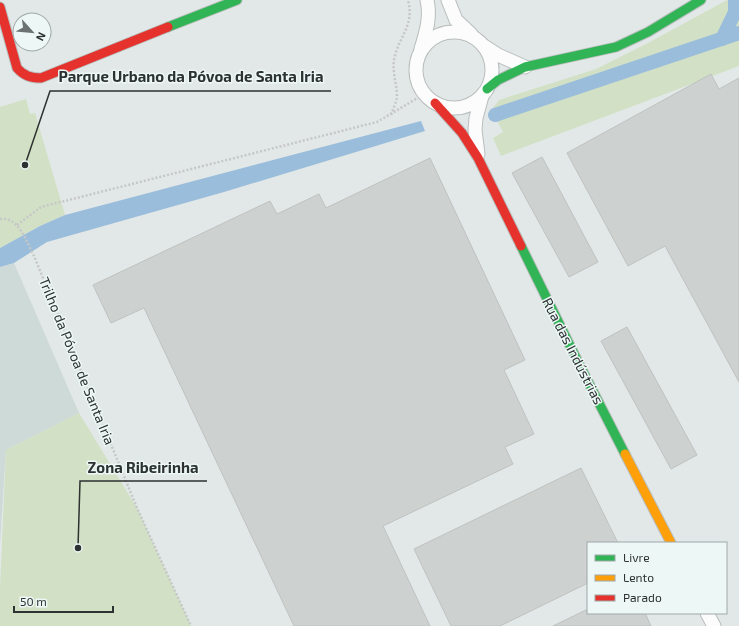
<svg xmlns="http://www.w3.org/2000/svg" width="739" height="626" viewBox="0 0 739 626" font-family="'Exo 2',sans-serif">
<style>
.built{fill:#cedad8}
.green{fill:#d2e1c5}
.water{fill:#9bbddc}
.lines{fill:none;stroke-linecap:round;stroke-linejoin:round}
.canal{stroke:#9bbddc;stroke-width:14}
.building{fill:#cdd1cf;stroke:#bec2c0}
.street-casing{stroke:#b9bebd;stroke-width:15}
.fast-casing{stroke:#b9bebd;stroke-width:11}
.slow-casing{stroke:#b9bebd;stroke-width:11}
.jam-casing{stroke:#b9bebd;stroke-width:11}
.path{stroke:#c6c7c7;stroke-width:2.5;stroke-dasharray:2 2;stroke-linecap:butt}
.street{stroke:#fbfcfb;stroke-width:13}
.fast{stroke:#30b455;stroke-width:9}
.slow{stroke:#ff9f0a;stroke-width:9}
.jam{stroke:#e5322d;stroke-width:9}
.labels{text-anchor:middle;stroke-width:3;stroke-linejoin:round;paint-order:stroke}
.street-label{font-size:14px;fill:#2d3131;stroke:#edf7f6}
.leader{fill:none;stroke:#2d3131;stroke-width:1.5}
.callout-dot{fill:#2d3131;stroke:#edf7f6;stroke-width:1.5}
.callout-label{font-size:15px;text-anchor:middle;font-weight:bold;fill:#2d3131;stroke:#edf7f6;stroke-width:3;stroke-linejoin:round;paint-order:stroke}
</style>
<rect width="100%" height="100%" fill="#e2e8e7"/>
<path class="built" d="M14,263L79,413L6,450L0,544V267Z"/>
<g class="green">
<path d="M727,0H739V66L501,156L493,138L503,132L496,119L493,108L499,100L596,69L648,43Z"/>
<path d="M26,99L30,114L35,113L65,215L40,226L0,248V107Z"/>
<path d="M79,413L137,508L191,626H0V589L6,450Z"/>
</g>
<path class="water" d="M421,121L425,131L224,192L47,242L14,263L0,267V248L40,226L65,215Z"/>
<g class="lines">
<g class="canal">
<path d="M722,39L735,12V0"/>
<path d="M495,115L739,33"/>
</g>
</g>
<g class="building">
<path d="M711,74L719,89L739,78V382L665,246L628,266L567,153Z"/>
<path d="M542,157L598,262L569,277L512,173Z"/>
<path d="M430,158L525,360L504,370L534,434L505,447L513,464L383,526L430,626H294L144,308L111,323L93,285L270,201L277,214L319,194L326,208Z"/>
<path d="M627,327L697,455L671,469L601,341Z"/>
<path d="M581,468L618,543H588V583L500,626H451L414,549Z"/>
<path d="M588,609V613H645L651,626H553Z"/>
</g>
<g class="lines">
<g class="street-casing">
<g id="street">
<path d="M448,0L456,20L471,34"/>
<circle cx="454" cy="70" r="38"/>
<path d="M484,46L498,55L525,67"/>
<path d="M421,49C426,33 431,17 427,0"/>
<path d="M478,154L475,130L476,118L482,96"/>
<path d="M707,613L714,626"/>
</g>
</g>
<g class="fast-casing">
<g id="fast">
<path d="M168,27L237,0"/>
<path d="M487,89L498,80L525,67L616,47L648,32L701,0"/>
<path d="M521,246L578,362L625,454"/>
</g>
</g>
<g class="slow-casing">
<path id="slow" d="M625,454L671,543"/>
</g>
<g class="jam-casing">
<g id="jam">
<path d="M0,7L17,68C24,76 31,78 41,78L168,27"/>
<path d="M435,103L462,133L478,158L521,246"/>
</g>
</g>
<g class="path">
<path d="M391,115C393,109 396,103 397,97C397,84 392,72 394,60C398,37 415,26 408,0"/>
<path d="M0,219C19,216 27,243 34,256L137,508L191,626"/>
<path d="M17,225L41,207L377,122L421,96"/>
</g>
<use href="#street" class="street"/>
<use href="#fast" class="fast"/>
<use href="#slow" class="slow"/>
<use href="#jam" class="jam"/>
</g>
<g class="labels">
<g class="street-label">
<text transform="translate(573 351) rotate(63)" y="5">Rua das Indústrias</text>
<text transform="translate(77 361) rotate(68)" y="5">Trilho da Póvoa de Santa Iria</text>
</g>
</g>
<path class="leader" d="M25 165L50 91H331M78 548L80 481H207"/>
<g class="callout-dot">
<circle cx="25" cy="165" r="4"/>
<circle cx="78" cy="548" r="4"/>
</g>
<g class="callout-label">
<text x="191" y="82">Parque Urbano da Póvoa de Santa Iria</text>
<text x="143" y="473">Zona Ribeirinha</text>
</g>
<rect x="587" y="542" width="140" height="72" fill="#edf7f6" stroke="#a0a8a7"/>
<rect x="595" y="555" width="20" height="6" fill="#30b455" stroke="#a0a8a7"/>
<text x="623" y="562" font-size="12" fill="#2d3131">Livre</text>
<rect x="595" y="575" width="20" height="6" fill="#ff9f0a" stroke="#a0a8a7"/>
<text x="623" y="582" font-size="12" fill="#2d3131">Lento</text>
<rect x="595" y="595" width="20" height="6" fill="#e5322d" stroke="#a0a8a7"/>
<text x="623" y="602" font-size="12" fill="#2d3131">Parado</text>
<g transform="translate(32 32) rotate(117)"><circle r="19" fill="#edf7f6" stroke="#a0a8a7"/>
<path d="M0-3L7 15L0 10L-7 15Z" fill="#6c7171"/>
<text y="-6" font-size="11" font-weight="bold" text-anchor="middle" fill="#2d3131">N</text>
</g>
<path d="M14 606v6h99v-6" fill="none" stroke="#2d3131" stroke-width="2"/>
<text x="20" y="606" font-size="12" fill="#2d3131" stroke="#edf7f6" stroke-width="3" paint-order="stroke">50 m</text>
</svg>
